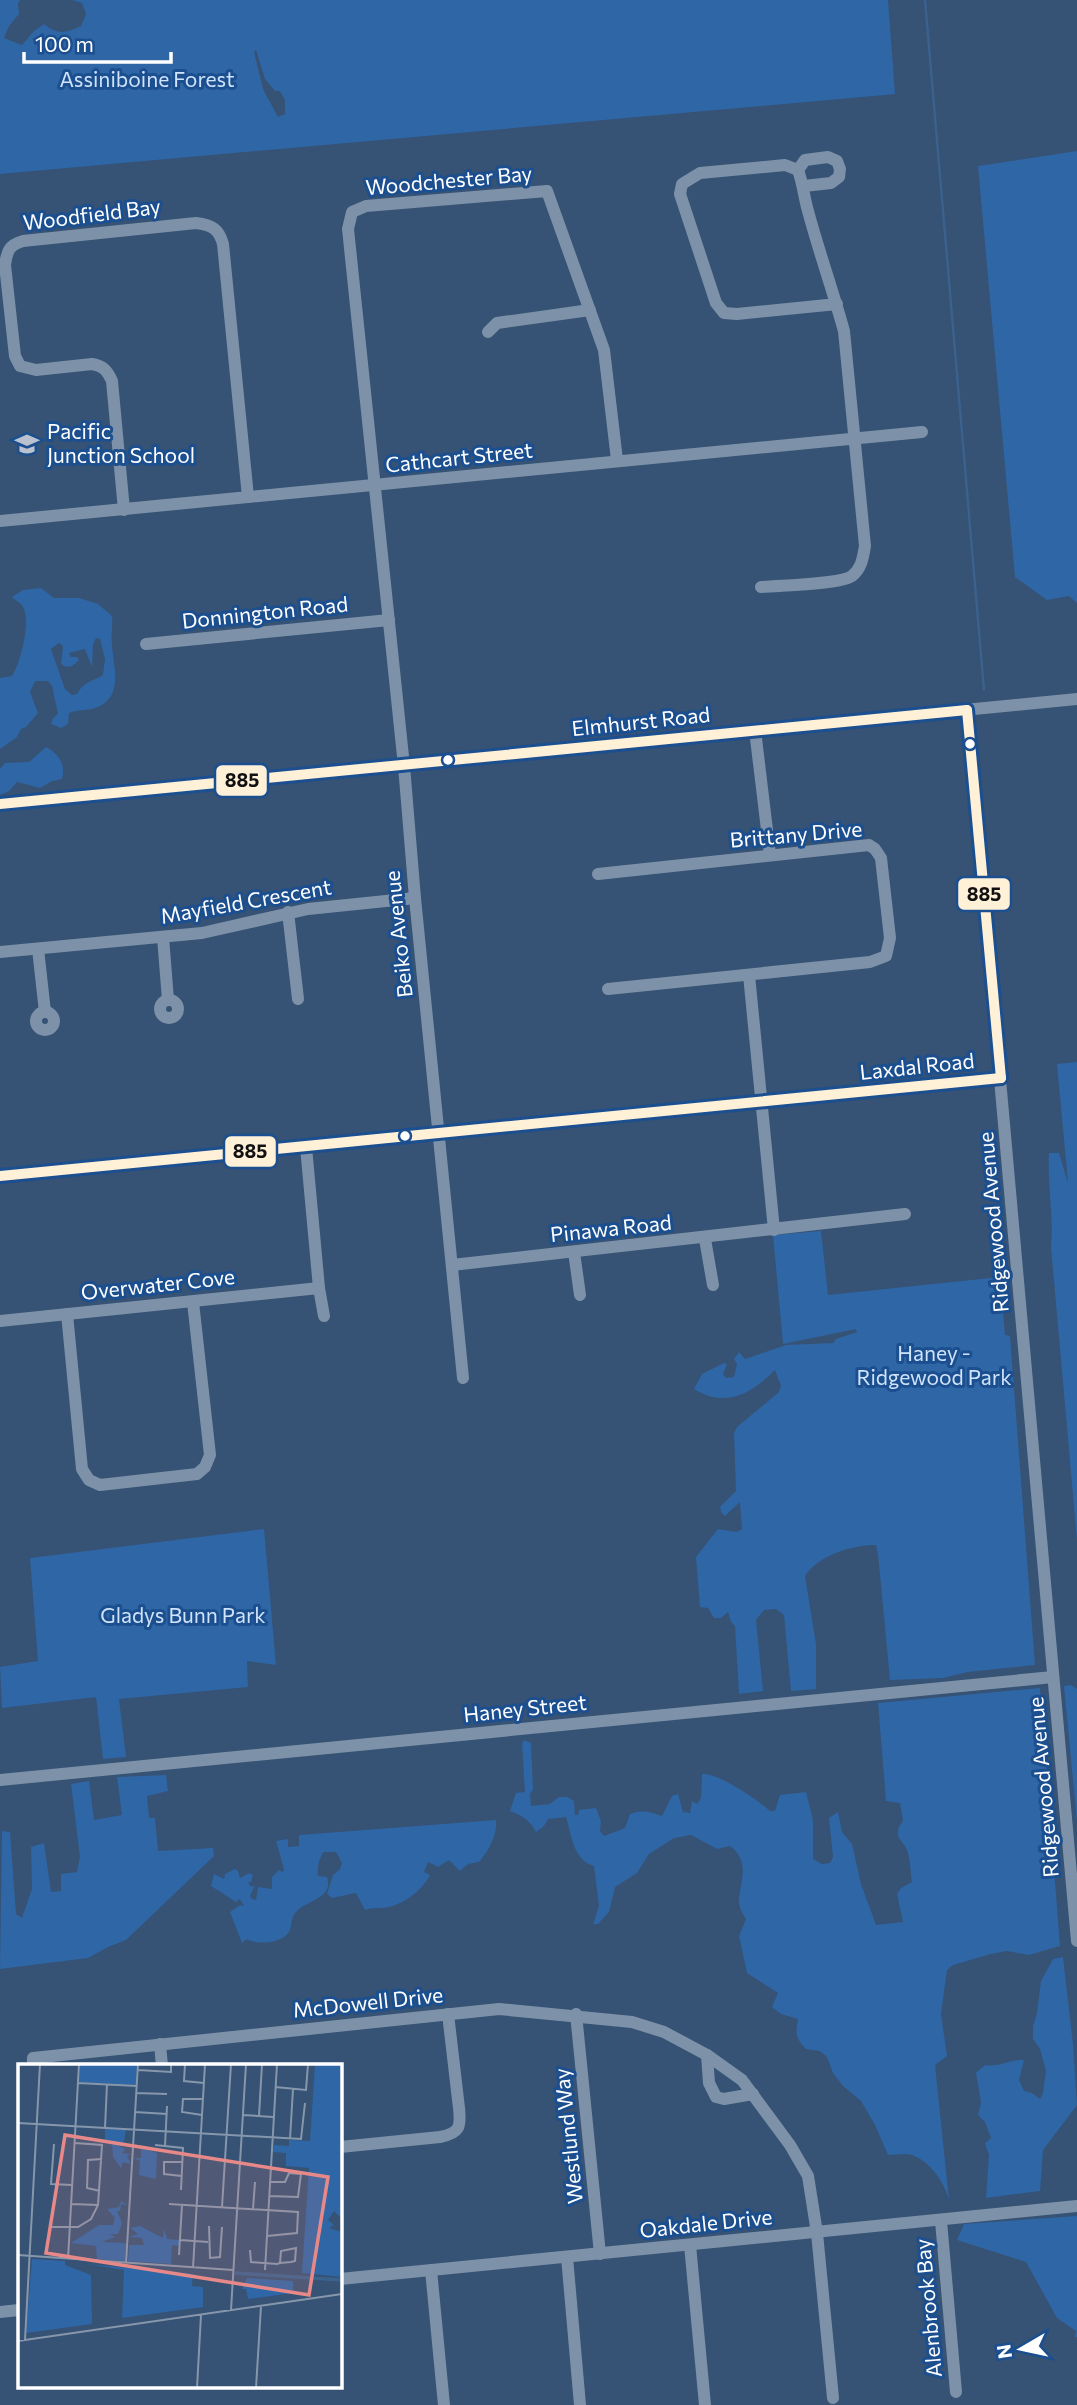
<svg xmlns="http://www.w3.org/2000/svg" width="1077" height="2405" viewBox="0 0 1077 2405" font-family="Commissioner,sans-serif">
<style>
.green{fill:#2f66a5;fill-rule:evenodd}
.lines{fill:none;stroke-linecap:round;stroke-linejoin:round}
.stream{stroke:#3b618d;stroke-width:2.5}
.minor{stroke:#7d92a8;stroke-width:12}
.bus-1-casing{stroke:#1b4f8f;stroke-width:16}
.bus-1{stroke:#fff0d8;stroke-width:10}
.bus-dot{fill:#fff;stroke:#1b4f8f;stroke-width:2.5}
.labels{text-anchor:middle;stroke-width:6;stroke-linejoin:round;paint-order:stroke}
.park-label{font-size:21px;fill:#cfe3fa;stroke:#1b4f8f}
.street-label{font-size:21px;fill:#fff;stroke:#1b4f8f}
.poi-label{font-size:21px;fill:#fff;stroke:#1b4f8f;text-anchor:start}
.inset-river{fill:none;stroke:#3b618d;stroke-width:3.5}
.inset-road{fill:none;stroke:#8697ac;stroke-width:2}
.view{fill:#e88989;fill-opacity:0.15;stroke:#e88989;stroke-width:3.5}
.inset-edge{fill:none;stroke:#fff;stroke-width:3.5}
.line-badge{stroke:#1b4f8f;stroke-width:2.5}
.pale-badge-label{font-size:19px;text-anchor:middle;font-weight:bold;fill:#111}
</style>
<rect width="100%" height="100%" fill="#365274"/>
<g class="green">
<path d="M0,0H20L18,4L19,14L9,26L4,38L22,45L34,31L44,24C57,35 66,33 81,26L86,14L82,3L72,0H888L895,94L0,174ZM256,50L265,79L275,91H280L285,100V114L278,117L263,89L254,52Z"/>
<path d="M1077,151V603L1069,596L1047,600L1015,577L978,166Z"/>
<path d="M41,588L54,598H79L98,604L112,616C113,626 111,634 112,644C113,666 125,698 95,708C87,711 79,709 69,713L68,724L61,728L51,724L53,718L58,714L52,686L48,681H35L30,692L38,713L26,727L21,729L17,737L0,749V678L12,676C21,662 30,625 24,609C22,603 16,601 12,597L23,590ZM96,638L100,639L105,659L103,675C93,681 83,682 77,694L72,695L65,689L51,649L59,643L63,646L61,664L66,667L72,666L79,660L77,657H71L69,653L85,649L92,667L93,645Z"/>
<path d="M46,747C59,754 66,764 62,779L52,781L40,788L17,782L9,791L0,795V769L5,763L29,762Z"/>
<path d="M1077,1062V1540L1051,1247C1054,1215 1047,1185 1049,1153H1059L1068,1183L1057,1064Z"/>
<path d="M821,1231L828,1295L1000,1277L1005,1335L1010,1336L1035,1665L968,1672L943,1678L890,1680L878,1554L876,1545C852,1545 819,1555 805,1576L816,1644V1689L791,1691L784,1615L776,1609L764,1610L756,1620L763,1691L739,1694L735,1626L731,1622L728,1612L721,1618H714L708,1608L700,1607L696,1557L718,1529L737,1532L742,1529L740,1502L725,1516L721,1512L720,1507L736,1491L734,1433L737,1427L779,1392L781,1386L775,1370C752,1393 726,1409 694,1389L702,1374L724,1363L727,1364L723,1374L726,1378L734,1377L737,1364L734,1359L739,1352L745,1359L786,1345L833,1343L836,1339L857,1332L856,1329L783,1344L773,1235Z"/>
<path d="M264,1529L276,1665L247,1661L248,1687L119,1699L126,1757L103,1759L96,1697L2,1708L0,1667L38,1661L30,1558Z"/>
<path d="M1071,1685L1077,1689V1822L1064,1686Z"/>
<path d="M1040,1688L1060,1946L1029,1955L1007,1951L991,1954L953,1965L947,1970L941,2014L947,2056L935,2065L949,2200C944,2182 931,2162 912,2155C905,2153 896,2155 888,2155L875,2125L861,2101L843,2086L833,2073L827,2057L820,2051L806,2049C796,2039 795,2033 798,2019L781,2014L772,2007L778,1993L747,1973L739,1936L746,1919C742,1913 738,1906 739,1898C741,1880 750,1861 730,1846L717,1849L691,1835L674,1838L649,1854L637,1873L615,1887L609,1912L598,1924H593L599,1906L594,1866C573,1860 572,1836 566,1817L548,1819L544,1826L536,1832C530,1820 521,1815 510,1811L516,1793L525,1792L522,1744L524,1740L531,1743L533,1790L530,1794L531,1806L550,1804L559,1797H567L574,1801L575,1815H578L579,1810L596,1808L601,1821L600,1831L604,1836L625,1828L630,1814C642,1809 650,1812 662,1816L672,1796L678,1794L683,1812L690,1813L692,1801L697,1804L701,1798L702,1774C717,1772 758,1800 770,1811H775L780,1795L806,1792L813,1820V1859L822,1864L830,1863L833,1857L829,1818L838,1812L842,1832L852,1844L861,1884L876,1925L903,1922L897,1894L901,1888L912,1882C910,1871 911,1856 905,1846C902,1841 897,1839 898,1831C898,1828 901,1823 903,1821L900,1803L886,1801L878,1703Z"/>
<path d="M166,1775L168,1791L147,1796L149,1818H155L158,1851L213,1848L214,1856L126,1940L108,1947L88,1958L0,1969L2,1831L10,1832L16,1914L22,1918L32,1889L31,1847L44,1843L51,1892L61,1891V1874L77,1872L80,1857L71,1784L89,1781L94,1820L122,1815L117,1777Z"/>
<path d="M496,1820C498,1834 488,1852 479,1862L468,1864L460,1871L449,1860L438,1867L428,1862L424,1872L430,1875C422,1891 402,1906 383,1908C376,1908 372,1908 365,1910L356,1893L332,1898L327,1894L333,1875L340,1869L342,1863L336,1852H324C319,1857 317,1869 318,1876L327,1877C334,1898 308,1900 297,1911C290,1917 293,1925 289,1932C281,1944 257,1945 247,1939L242,1943L230,1912L240,1905L244,1906L240,1899L236,1902L211,1886L214,1874L224,1879L225,1874L235,1869L238,1871L240,1878L249,1873L253,1875L251,1882H248L251,1887L255,1885L250,1896L252,1899L256,1900L258,1887L272,1889V1877L279,1870L283,1872L284,1869L276,1841L288,1839V1847L299,1846V1835Z"/>
<path d="M1063,1957L1073,2044L1077,2105L1043,2150L1040,2191L986,2198L989,2155L985,2143L991,2138L985,2122L978,2115L981,2102L976,2073L985,2065C999,2068 1009,2059 1024,2060L1019,2080L1024,2091L1032,2093L1040,2099L1043,2093L1046,2071L1040,2049L1033,2039V2026L1037,2013L1041,1981L1053,1959Z"/>
<path d="M1077,2216V2337H1075L1076,2331L1057,2318L1026,2262L957,2240L964,2224Z"/>
</g>
<g class="lines">
<path class="stream" d="M925,0L984,690"/>
<g class="minor">
<path d="M798,170L805,160L828,157L837,161L840,169L839,177L831,183L804,186"/>
<path d="M488,332L497,323L590,310"/>
<path d="M124,510L112,381C107,370 103,366 92,364L36,370L20,366L15,356L5,265C7,251 9,245 23,241L196,223C212,225 219,229 223,244L248,497"/>
<path d="M0,521L922,432"/>
<path d="M761,587C780,585 838,585 852,576C862,568 863,557 865,546L844,331C833,291 819,252 808,211C804,197 803,184 798,170L785,165L700,173L682,184L680,194L716,303L724,313L737,314L837,304"/>
<path d="M146,644L389,620"/>
<path d="M967,710L1077,1941"/>
<path d="M755,730L770,855"/>
<path d="M0,804L1077,699"/>
<path d="M598,874L869,845L875,849L881,858L890,938L886,956L870,962L608,989"/>
<path d="M288,912L298,999"/>
<path d="M163,937L168,1000"/>
<path d="M38,949L45,1012"/>
<path d="M0,952L202,933L308,909L415,898"/>
<path d="M749,975L774,1230"/>
<circle cx="169" cy="1009" r="9"/>
<circle cx="45" cy="1021" r="9"/>
<path d="M306,1147L319,1288L324,1316"/>
<path d="M0,1176L1001,1078"/>
<path d="M705,1239L713,1285"/>
<path d="M574,1252L580,1295"/>
<path d="M452,1265L905,1214"/>
<path d="M67,1314L82,1469L89,1480L100,1485L197,1474L205,1467L210,1455L193,1302"/>
<path d="M0,1321L319,1288"/>
<path d="M463,1378L415,898L404,766L348,229L352,212L366,206L547,191L604,350L617,460"/>
<path d="M0,1780L1053,1677"/>
<path d="M576,2014L600,2254"/>
<path d="M160,2044L162,2066"/>
<path d="M707,2055L709,2083L716,2097L724,2099L753,2094"/>
<path d="M33,2066V2058L499,2009L632,2022L664,2032L707,2055L742,2080L790,2145L808,2176L817,2233L833,2398"/>
<path d="M340,2147L440,2137C460,2133 461,2127 459,2108L448,2014"/>
<path d="M941,2221L956,2392"/>
<path d="M690,2245L705,2405"/>
<path d="M567,2257L580,2405"/>
<path d="M431,2270L444,2405"/>
<path d="M340,2279L1077,2206"/>
<path d="M0,2312L19,2310"/>
</g>
<g class="bus-1-casing">
<g id="bus-1">
<path d="M967,710L1001,1078"/>
<path d="M0,804L967,710"/>
<path d="M0,1176L1001,1078"/>
</g>
</g>
<use href="#bus-1" class="bus-1"/>
</g>
<defs>
<g id="school-bare" transform="scale(1.89)"><path d="M0-5L7-2L0 1L-7-2ZM-4 1L0 2.5L4 1V4Q0 6-4 4Z" fill="#b9c2ce" stroke="#1b4f8f" stroke-width="2.5" paint-order="stroke"/></g>
</defs>
<g fill-rule="evenodd">
<use href="#school-bare" x="27" y="444"/>
</g>
<g class="bus-dot">
<circle cx="970" cy="744" r="6"/>
<circle cx="448" cy="760" r="6"/>
<circle cx="405" cy="1136" r="6"/>
</g>
<g class="labels">
<g class="park-label">
<text x="147" y="87">Assiniboine Forest</text>
<text x="934" y="1361">Haney -<tspan x="934" dy="24">Ridgewood Park</tspan></text>
<text x="183" y="1623">Gladys Bunn Park</text>
</g>
<g class="street-label">
<text transform="translate(449 181) rotate(-5)" y="7">Woodchester Bay</text>
<text transform="translate(92 215) rotate(-7)" y="7">Woodfield Bay</text>
<text transform="translate(459 458) rotate(-6)" y="7">Cathcart Street</text>
<text transform="translate(265 613) rotate(-6)" y="7">Donnington Road</text>
<text transform="translate(641 722) rotate(-6)" y="7">Elmhurst Road</text>
<text transform="translate(796 835) rotate(-5)" y="7">Brittany Drive</text>
<text transform="translate(246 902) rotate(-10)" y="7">Mayfield Crescent</text>
<text transform="translate(399 934) rotate(-96)" y="7">Beiko Avenue</text>
<text transform="translate(917 1067) rotate(-6)" y="7">Laxdal Road</text>
<text transform="translate(994 1222) rotate(-95)" y="7">Ridgewood Avenue</text>
<text transform="translate(611 1229) rotate(-6)" y="7">Pinawa Road</text>
<text transform="translate(158 1285) rotate(-6)" y="7">Overwater Cove</text>
<text transform="translate(525 1709) rotate(-6)" y="7">Haney Street</text>
<text transform="translate(1044 1787) rotate(-95)" y="7">Ridgewood Avenue</text>
<text transform="translate(368 2003) rotate(-6)" y="7">McDowell Drive</text>
<text transform="translate(569 2136) rotate(-96)" y="7">Westlund Way</text>
<text transform="translate(706 2224) rotate(-6)" y="7">Oakdale Drive</text>
<text transform="translate(929 2308) rotate(-95)" y="7">Alenbrook Bay</text>
</g>
<g class="poi-label">
<text x="47" y="439">Pacific<tspan x="47" dy="24">Junction School</tspan></text>
</g>
</g>
<g transform="translate(18 2064)">
<rect width="324" height="324" fill="#365274"/>
<path d="M62,0H119L118,21L61,18ZM297,0H324V155L316,147L310,156L316,161L311,164L324,168V213L284,209L291,104L268,102V89L255,88L256,81L271,82V76L292,77ZM87,64L108,66L106,78L101,80L109,82H100L107,85L104,89L113,90L109,92L113,100L105,98L103,104L95,93L94,77H87ZM123,84L139,89L138,115L121,111L122,97L116,94H123ZM103,137L110,141L103,140L102,147H99L104,159L100,170H92L97,173L84,178L108,179L107,197L79,195L78,182L53,179L81,161H95L97,154L89,145L101,143ZM122,162L145,174L146,165L149,175L161,176V182L154,181L153,200L110,197L111,181H126L124,174L111,173L120,170L112,164ZM14,195L47,197V201L73,211L74,260L8,269ZM69,200L175,210L174,222L185,223V243L104,254L106,206ZM229,214L275,217V229L230,235L228,225H224Z" fill="#2f66a5"/>
<path class="inset-river" d="M217,209L324,216"/>
<path class="inset-road" d="M167,0L166,17L186,19M120,6L153,8V0M60,19L119,22M257,23L288,26L290,0M118,29L149,30M117,48L149,50M184,51L164,48L165,35H185M225,51L255,53M241,52L244,0M0,59L283,75L287,39M87,64L89,20M272,75L275,25M36,80L33,120L54,121M137,81L165,84L163,126M147,82L149,42M164,112L146,110V98H165M82,127L69,124L70,96L84,95M251,132L280,133L283,110L271,109L267,118H252M53,140L80,141M151,140L280,148L279,169L249,172M204,143L213,0M235,145L237,118M191,162L192,194L202,193L204,163M33,163H60L73,155L80,141L84,81L57,79M162,176L190,178M232,186L233,198L259,200L262,199L273,198L277,197L278,184L263,187L262,199M0,191L215,206M161,191L164,141M50,195L61,0M108,199L120,0M175,204L187,0M247,206L259,0M213,246L228,0M7,276L22,0M0,277L324,230M179,324L183,251M238,324L243,242"/>
<path class="view" d="M47,71L310,113L291,231L28,189Z"/>
<rect width="324" height="324" class="inset-edge"/>
</g>
<g class="line-badge">
<rect x="215" y="764" width="53" height="33" rx="7" fill="#fff0d8"/>
<rect x="957" y="877" width="54" height="34" rx="7" fill="#fff0d8"/>
<rect x="224" y="1135" width="53" height="33" rx="7" fill="#fff0d8"/>
</g>
<g class="pale-badge-label">
<text x="242" y="787">885</text>
<text x="984" y="901">885</text>
<text x="250" y="1158">885</text>
</g>
<g transform="translate(1021 2349) rotate(261)" stroke="#1b4f8f" stroke-width="5" paint-order="stroke">
<path d="M0-5L12 26L0 18L-12 26Z" fill="#ffffff"/>
<text y="-10" font-size="19" font-weight="bold" text-anchor="middle" fill="#ffffff">N</text>
</g>
<path d="M24 52v10h147v-10" fill="none" stroke="#ffffff" stroke-width="3.5"/>
<text x="35" y="52" font-size="21" fill="#ffffff" stroke="#1b4f8f" stroke-width="5" paint-order="stroke">100 m</text>
</svg>
